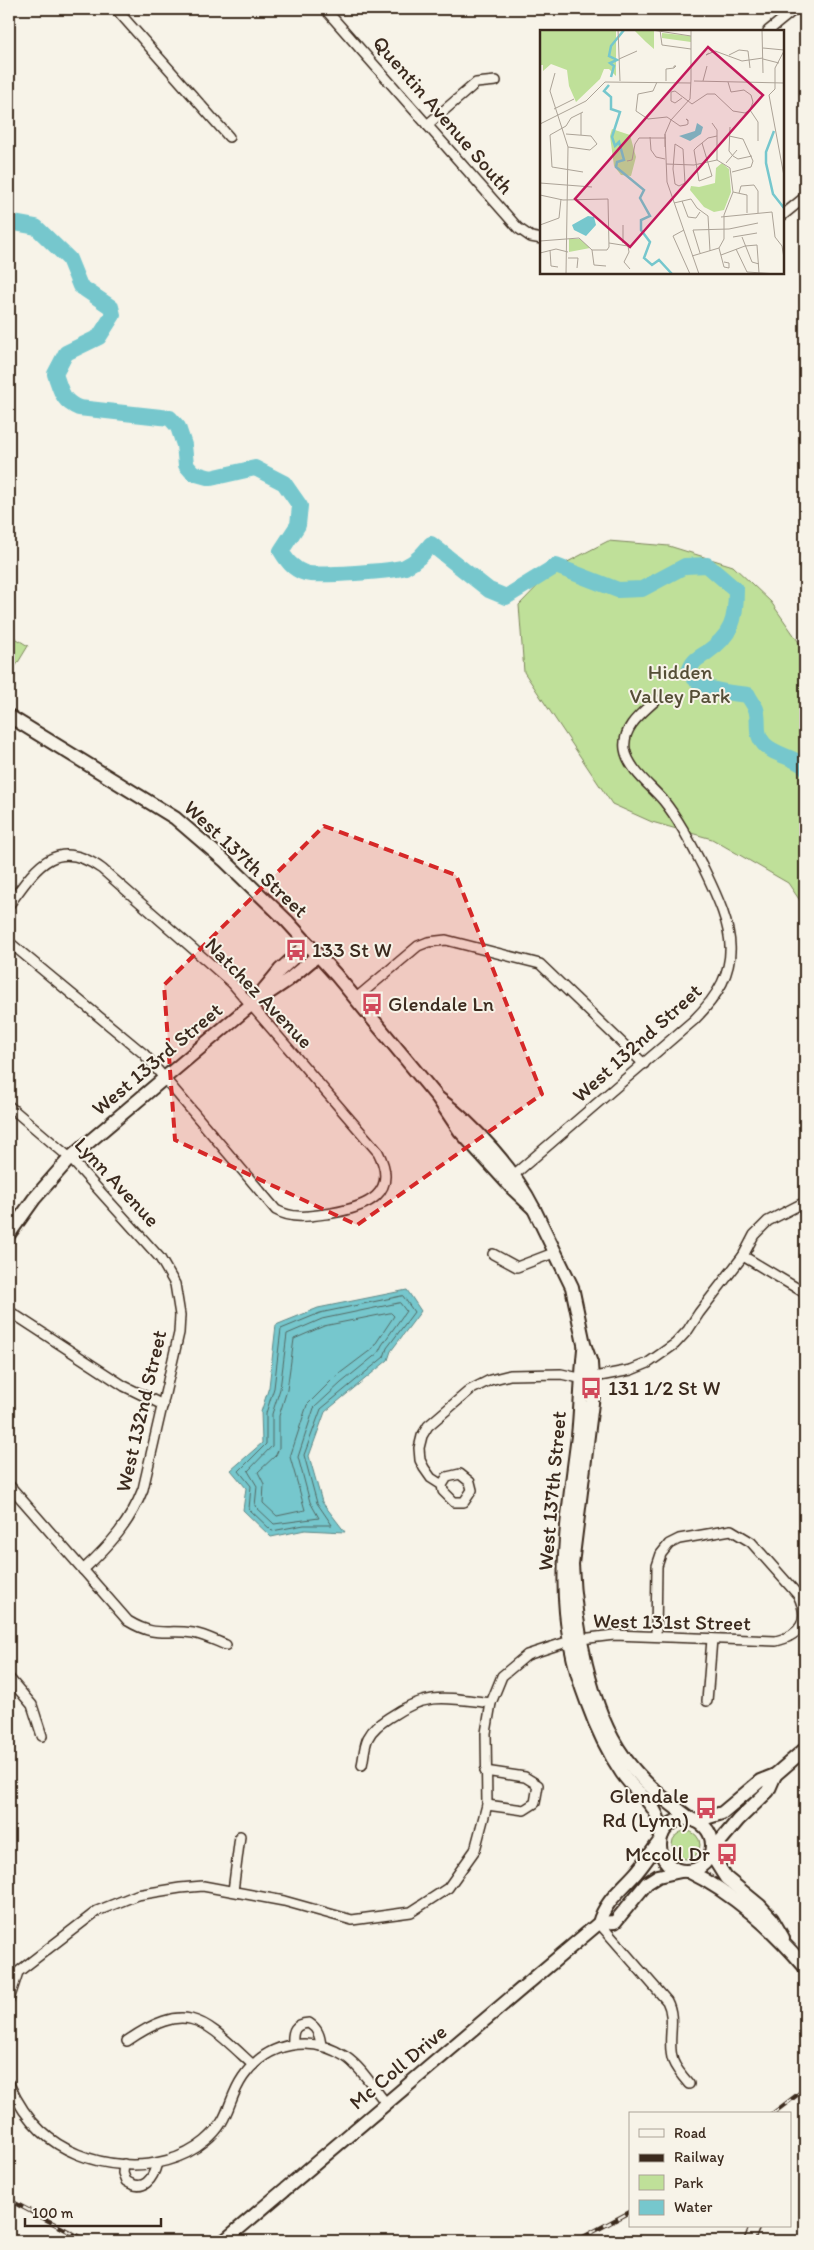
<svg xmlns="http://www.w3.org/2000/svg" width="814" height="2250" viewBox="0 0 814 2250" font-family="Itim,sans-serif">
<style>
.green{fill:#bfe099;stroke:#7d855c}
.water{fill:#76c7cd;stroke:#5e8887}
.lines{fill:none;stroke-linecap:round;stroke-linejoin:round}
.shore{stroke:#536964;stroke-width:1}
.river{stroke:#76c7cd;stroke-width:16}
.street-casing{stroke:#3b2a1e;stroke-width:12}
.secondary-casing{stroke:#3b2a1e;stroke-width:16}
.street{stroke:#f7f3e8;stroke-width:9}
.secondary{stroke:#f7f3e8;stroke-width:12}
.rail-casing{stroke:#3b2a1e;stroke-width:4.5}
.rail{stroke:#f7f3e8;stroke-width:2.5;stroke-dasharray:8;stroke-linecap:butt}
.marked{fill:#d62828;fill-opacity:0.2;stroke:#d62828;stroke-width:4;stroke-dasharray:10 6;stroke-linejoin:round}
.labels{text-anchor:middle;stroke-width:4;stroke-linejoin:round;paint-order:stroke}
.street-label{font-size:21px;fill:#3b2a1e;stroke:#f7f3e8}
.park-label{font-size:21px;fill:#554e37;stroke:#f7f3e8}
.poi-label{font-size:21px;fill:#3b2a1e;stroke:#f7f3e8;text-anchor:start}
.inset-river{fill:none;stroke:#76c7cd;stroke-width:2.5}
.inset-road{fill:none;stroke:#aca397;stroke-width:1}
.view{fill:#c2185b;fill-opacity:0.15;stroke:#c2185b;stroke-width:2.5}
.inset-edge{fill:none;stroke:#3b2a1e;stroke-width:2.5}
</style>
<rect width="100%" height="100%" fill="#f7f3e8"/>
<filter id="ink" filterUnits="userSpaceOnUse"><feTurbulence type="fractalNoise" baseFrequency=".02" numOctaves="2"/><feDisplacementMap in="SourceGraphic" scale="10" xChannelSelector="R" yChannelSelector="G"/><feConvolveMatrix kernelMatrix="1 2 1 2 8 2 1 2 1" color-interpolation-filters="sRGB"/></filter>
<g filter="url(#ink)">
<g class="green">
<path d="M608,541L669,546L733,566L771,602L805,651V908L788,883L712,839L652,822L612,804L524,672L519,605L554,569Z"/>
<path d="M9,634L28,646L11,674L9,673Z"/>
<circle cx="686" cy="1845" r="14"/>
</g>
<path class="water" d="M407,1290L421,1311L391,1351L388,1360L325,1412L309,1456L322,1502L345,1532L305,1530L271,1537L243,1510L246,1488L231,1470L262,1443L261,1412L269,1387L276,1325L318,1308Z"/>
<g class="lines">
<g class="shore">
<path d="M403,1296L414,1312L387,1348L384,1357L321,1409L304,1455L317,1503L332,1525H304L272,1531L249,1509L251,1486L239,1471L266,1444V1413L274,1388L281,1329L320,1313Z"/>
<path d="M400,1303L406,1311L382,1345L378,1353L341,1383L314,1408L298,1457L310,1502L319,1518L274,1524L255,1506L257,1486L248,1471L272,1446V1414L280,1389L287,1334L322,1319Z"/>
<path d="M391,1313L394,1316L372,1349L335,1377L307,1405L290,1457L305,1510L277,1516L263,1503L264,1484L258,1472L276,1455L279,1448V1416L287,1390L294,1339L324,1326Z"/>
</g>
<path class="river" d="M9,222L36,227L69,259L80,286L111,307L113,315L99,337L66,353L55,374C61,391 62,401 79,408L170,418L178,427L184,445L186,465L193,473L211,478L255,468L284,483L300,506L298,525L281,551C287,561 293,569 305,573C316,577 395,571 405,567C417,561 423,554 431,544L489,590L506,597L556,566L618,590L642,589L685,566L707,565L736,590C736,620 732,635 706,653C697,659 692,661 689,672C703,692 725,692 748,695C750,700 754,704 756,709C760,721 754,733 764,744C775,756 794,756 805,767"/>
<g class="street-casing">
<g id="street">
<path d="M116,9L229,137"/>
<path d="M325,9L518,228L531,237L542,239"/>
<path d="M768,31L795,9"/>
<path d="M427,125L476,83L496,81"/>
<path d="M783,215L805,197"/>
<path d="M9,905C35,869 55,835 102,869L232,983L378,1152C400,1194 366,1207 332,1213C311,1216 294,1220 276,1210L144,1054L9,942"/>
<path d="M355,999L418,946L428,942L446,940L540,964L644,1064"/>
<path d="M9,1106L70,1158L160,1258L175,1284L180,1315L179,1333L143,1489C130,1523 110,1545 83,1570"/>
<path d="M509,1179L694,1020C747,967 734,931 704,869C692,846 680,821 663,800C651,786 628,769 625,749C622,727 642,713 656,700"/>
<path d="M493,1254L517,1267L556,1252"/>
<path d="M743,1256L805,1293"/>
<path d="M9,1311L124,1386L163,1405"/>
<path d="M9,1485L128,1621C156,1638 165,1629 193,1633C204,1635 216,1641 226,1645"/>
<path d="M442,1485L447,1477L460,1474L470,1482L472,1490L464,1502H454L443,1491L442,1485L431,1478L424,1468L420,1460L419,1448L422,1436L428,1426L470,1390L490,1380L510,1375L561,1374L584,1379L631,1370L648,1363L675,1344L688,1330L699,1313L743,1256L754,1235L768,1221L805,1202"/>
<path d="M9,1678L32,1705L42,1736"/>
<path d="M707,1701L712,1639"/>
<path d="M362,1765C364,1757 364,1746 368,1738C373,1728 381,1723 390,1717C428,1691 447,1698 491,1703"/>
<path d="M485,1771L525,1777L538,1785L535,1803L524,1810L487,1805"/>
<path d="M233,1891L240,1836"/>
<path d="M599,1923L667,2001C677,2020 666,2041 673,2061C676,2069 683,2077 689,2084"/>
<path d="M9,2000L18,1972L97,1911L137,1895L180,1888L203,1886L284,1901L352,1920L411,1912L448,1888L475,1850L487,1805L486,1733L491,1703L502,1676L527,1655L573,1640L614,1635L776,1641C802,1635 810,1619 798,1595L751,1542L731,1530L679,1539L669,1544L661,1554L657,1566L656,1636"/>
<path d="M127,2041C189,1998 205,2021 253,2065"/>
<path d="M293,2044C292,2030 295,2024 309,2023C318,2029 320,2036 321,2046"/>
<path d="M9,2084C17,2102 26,2117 41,2131C82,2170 161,2178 205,2141C231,2120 227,2100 243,2077C267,2042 311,2034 346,2057C362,2068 374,2089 386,2103"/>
<path d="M124,2164L123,2173L126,2181C144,2193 153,2179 157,2163"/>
<path d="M749,2241L755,2226"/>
</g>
</g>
<g class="secondary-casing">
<g id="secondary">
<path d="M9,716L175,818L225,861L287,921L336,975L438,1098L460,1131L513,1189L534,1209C514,1169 474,1125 438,1098"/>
<path d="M261,993L280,970L308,944"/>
<path d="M534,1209L572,1287L584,1344L591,1363L593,1395L572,1564C574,1621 590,1711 624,1757C643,1783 666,1801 691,1819"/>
<path d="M9,1234L34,1199L70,1158L252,1004L288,980L318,955"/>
<path d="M584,1349C581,1378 581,1407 578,1436C566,1530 551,1610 587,1702C596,1727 607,1751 622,1773C640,1799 657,1799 662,1835"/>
<circle cx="686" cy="1845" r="26"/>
<path d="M696,1821L722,1813L760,1781L775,1775L805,1749"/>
<path d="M712,1851L738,1820L768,1791L775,1775"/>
<path d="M711,1854L726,1878L760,1906L772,1919L783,1938"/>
<path d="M688,1871C732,1892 774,1930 805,1967"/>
<path d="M599,1923L615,1922L647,1883L658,1876L681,1871"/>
<path d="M224,2241L599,1923C605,1901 622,1889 636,1873C645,1863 652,1851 660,1841"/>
</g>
</g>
<use href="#street" class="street"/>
<use href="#secondary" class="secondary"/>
<g class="rail-casing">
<g id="rail">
<path d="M772,2114L805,2089"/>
<path d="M9,2200L87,2241"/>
<path d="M576,2241L630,2212"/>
</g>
</g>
<use href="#rail" class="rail"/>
</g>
</g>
<path class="marked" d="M324,826L456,875L542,1094L357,1225L175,1140L164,985Z"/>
<defs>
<g id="bus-bare" transform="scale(1.725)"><path d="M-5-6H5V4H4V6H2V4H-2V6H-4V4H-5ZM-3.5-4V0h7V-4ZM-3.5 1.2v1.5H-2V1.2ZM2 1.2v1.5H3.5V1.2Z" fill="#d1495b" stroke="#f7f3e8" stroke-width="2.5" paint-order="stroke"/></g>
</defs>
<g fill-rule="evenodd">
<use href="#bus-bare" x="296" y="950"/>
<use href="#bus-bare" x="372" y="1004"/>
<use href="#bus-bare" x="591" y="1388"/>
<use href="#bus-bare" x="706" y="1808"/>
<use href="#bus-bare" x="727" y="1854"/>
</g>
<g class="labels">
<g class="street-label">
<text transform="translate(443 115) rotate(49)" y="7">Quentin Avenue South</text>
<text transform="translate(246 859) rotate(43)" y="7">West 137th Street</text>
<text transform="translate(259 993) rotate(46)" y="7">Natchez Avenue</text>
<text transform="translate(637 1043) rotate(-42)" y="7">West 132nd Street</text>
<text transform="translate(157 1059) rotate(-40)" y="7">West 133rd Street</text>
<text transform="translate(117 1182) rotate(47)" y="7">Lynn Avenue</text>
<text transform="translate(141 1411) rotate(-77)" y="7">West 132nd Street</text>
<text transform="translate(552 1491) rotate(-85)" y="7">West 137th Street</text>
<text transform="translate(672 1622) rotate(1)" y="7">West 131st Street</text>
<text transform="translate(398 2067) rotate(-40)" y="7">Mc Coll Drive</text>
</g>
<g class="park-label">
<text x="680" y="679">Hidden<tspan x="680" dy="24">Valley Park</tspan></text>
</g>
<g class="poi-label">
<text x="312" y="957">133 St W</text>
<text x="388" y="1011">Glendale Ln</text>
<text x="608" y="1395">131 1/2 St W</text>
<text x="689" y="1803" text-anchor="end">Glendale<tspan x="689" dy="24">Rd (Lynn)</tspan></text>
<text x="710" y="1861" text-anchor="end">Mccoll Dr</text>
</g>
</g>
<g transform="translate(540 30)">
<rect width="244" height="244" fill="#f7f3e8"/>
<path d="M0,0H76V46L69,39H64L60,49L36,72L29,56L27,40L11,34L3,41V35H0ZM94,0H114V19L106,12ZM122,3L151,6V12L122,8ZM72,99L90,105L96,127L91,146L81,145L74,136L70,106ZM182,133L189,139L191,162L184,180L174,182L164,177L150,160L151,156L159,157L175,153L176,138ZM29,209H40L50,218L29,222Z" fill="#bfe099"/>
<path d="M157,93L163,97L161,104L150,111L139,106L155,101ZM48,186L54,187L56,195L46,206L34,200L32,195Z" fill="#76c7cd"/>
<path class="inset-river" d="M71,47L74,36L70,33L77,30L69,26L71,16L84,0M69,55L64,61L71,67V79L80,82L72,107L75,116L79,112L84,130L77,132L76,137L104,160L100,168L110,186L101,190V200L110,212L104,228L112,235L119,230L132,244M234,101L226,122V133L233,164L244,178"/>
<path class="inset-road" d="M78,0L80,51M112,0L151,6M120,0L122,15L151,19M151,0V50M222,0L223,43M223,18L244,20M244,21L235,38V59L229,65L244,146M169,23L166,25L175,21L202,31L223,28M189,25L199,20L208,21L210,38M79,29L97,21M223,29L239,33M15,43L10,61L28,117L26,244M126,51V39L134,38L136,36H134V38M154,51L244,53M163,51L167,36M117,52L113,61L98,64L96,81L108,89L127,87L140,96L146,95L148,94V90L146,89L148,91M188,52L191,62L204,60L211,65L213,72L210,80M142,68L135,73L131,71V62L135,61L152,74L167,64H175L193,81L205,83L210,80M14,79L34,69M210,80L218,92V111M172,93L177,100V130M0,94L46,71L65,52L151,53M190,97L189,121L193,126M26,104L51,106L57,114L50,120L28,117M125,104L131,90L150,69L151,50M41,105V83M189,106L203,109L213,131L211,137L192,142M110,107L111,120L116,127L125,129M162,113L172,146L159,151L154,120L157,117L162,113L168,108L177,106M135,114L143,119L145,153L139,156L135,154L133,139ZM125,117V104L127,152L159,244M193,126L198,129L212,126M87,131L92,130L95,114L99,108H126M186,133L197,120M126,134L154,135L177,130L190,138L193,162L184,185V209L179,218M12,137L10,105L26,96L31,88L43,82M12,137L43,142M0,153L52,157M214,155L218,161V183M193,162L207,165V183M199,163L201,156L214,155M0,165L23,170L68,169L69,217L67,220H52L39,208L0,211M142,171L148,187L156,188L160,182M134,173L151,169L157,178L168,186L170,221M181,187L232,182L235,207L242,216L244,228M0,195L19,188L21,169M83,195V213M144,200L133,206L150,244M193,207L217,203M202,207L212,232L219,234M69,213L88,216L89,222L84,232L90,239M179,218L184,237L189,238V233L184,232M196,219L207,242L238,244M10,220L11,236L18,237M52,220L54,235L66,236M0,223L16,219L28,222M160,223L153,200L189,199L218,193M181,225L205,216L217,215L219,243M152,226L179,218M28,228H38L37,238"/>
<path class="view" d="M168,17L223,65L90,217L35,169Z"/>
<rect width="244" height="244" class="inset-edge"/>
</g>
<rect width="814" height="2250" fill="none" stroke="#f7f3e8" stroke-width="30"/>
<rect x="15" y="15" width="784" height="2220" fill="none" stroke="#3b2a1e" stroke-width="2" filter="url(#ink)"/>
<rect x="629" y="2112" width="162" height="115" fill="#f7f3e8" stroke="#aca397"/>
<rect x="639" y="2129" width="25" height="8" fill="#f7f3e8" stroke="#aca397"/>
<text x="674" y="2138" font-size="15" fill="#3b2a1e">Road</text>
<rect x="639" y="2154" width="25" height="8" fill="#3b2a1e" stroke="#aca397"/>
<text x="674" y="2162" font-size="15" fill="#3b2a1e">Railway</text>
<rect x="639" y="2175" width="25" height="15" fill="#bfe099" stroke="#aca397"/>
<text x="674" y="2188" font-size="15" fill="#3b2a1e">Park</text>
<rect x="639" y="2200" width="25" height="15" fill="#76c7cd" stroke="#aca397"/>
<text x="674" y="2212" font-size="15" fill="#3b2a1e">Water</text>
<path d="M25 2218v8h136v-8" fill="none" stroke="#3b2a1e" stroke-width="2.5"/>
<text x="32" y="2218" font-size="15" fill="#3b2a1e" stroke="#f7f3e8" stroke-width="4" paint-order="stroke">100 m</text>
</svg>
